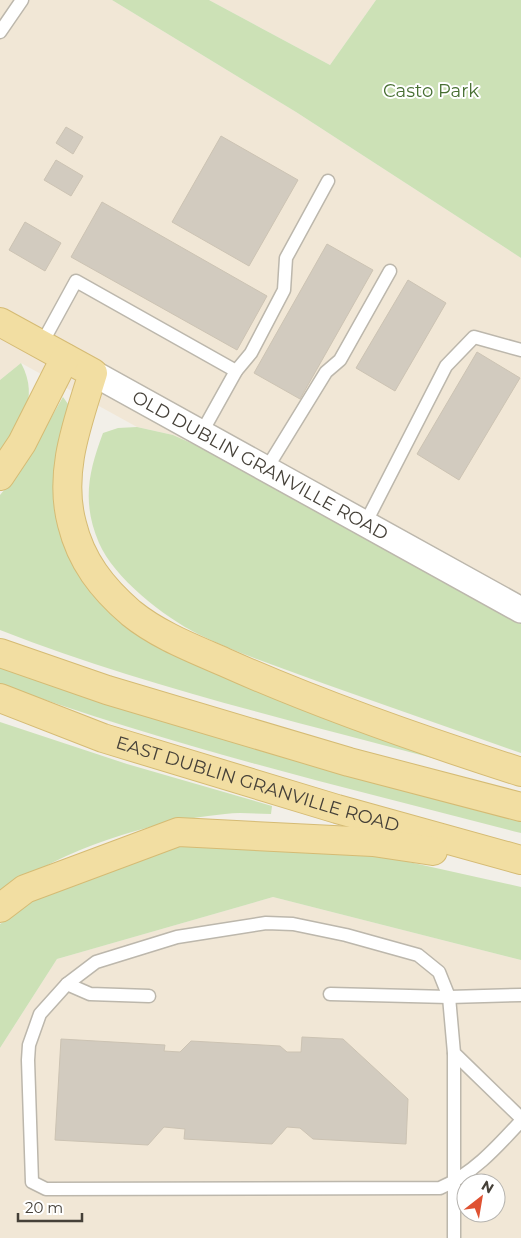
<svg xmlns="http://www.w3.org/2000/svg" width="521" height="1238" viewBox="0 0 521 1238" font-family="Montserrat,sans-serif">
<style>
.commercial{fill:#f1e7d6;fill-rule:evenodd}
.green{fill:#cce1b6}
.building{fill:#d2cbbf;stroke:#ccc3b3}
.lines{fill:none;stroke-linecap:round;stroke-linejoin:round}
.service-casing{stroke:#bcb7ac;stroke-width:15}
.minor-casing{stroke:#bcb7ac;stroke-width:28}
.primary-casing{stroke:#d5bb74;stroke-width:30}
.service{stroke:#fff;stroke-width:12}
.minor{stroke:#fff;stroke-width:25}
.primary{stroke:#f2dea2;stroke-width:28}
.labels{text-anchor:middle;stroke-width:4;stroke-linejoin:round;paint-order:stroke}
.park-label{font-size:18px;fill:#476f32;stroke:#fff}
.street-label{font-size:18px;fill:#454038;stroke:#fff}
</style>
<rect width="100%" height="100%" fill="#f2efe8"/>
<g class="commercial">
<path d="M0,0H112L296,112L521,258V620L200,447L173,435L137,427L21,363L0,380Z"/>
<path d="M209,0H376L330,65Z"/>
<path d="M273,897L521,960V1238H0V1048L57,959ZM466,1183H496V1213H466Z"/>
</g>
<g class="green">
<path d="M112,0H209L330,65L376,0H521V258L296,112Z"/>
<path d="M21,363C41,400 19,426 0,457V380Z"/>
<path d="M63,397L68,404L59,464L106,603L438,753L436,759C289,720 141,685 0,630V495L21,470Z"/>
<path d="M137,427L173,435L200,447L521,620V753C455,730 390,707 325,684C282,668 238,654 198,634C164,617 114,578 99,543C82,503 88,473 103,433L118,428Z"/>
<path d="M0,666L521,815V833C346,788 170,746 0,684Z"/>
<path d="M0,722L127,764L272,806L271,814C256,814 240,812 225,814C145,822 67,848 0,893Z"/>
<path d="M179,844L382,856L521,887V960L273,897L57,959L0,1048V924L39,897Z"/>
</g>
<g class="building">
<path d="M66,127L83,137L73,154L56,143Z"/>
<path d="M221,136L298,180L249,266L172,222Z"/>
<path d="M56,160L83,176L71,196L44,180Z"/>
<path d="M102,202L267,296L237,350L71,257Z"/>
<path d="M25,222L61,243L45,271L9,250Z"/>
<path d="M327,244L373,270L300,399L254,373Z"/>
<path d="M408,280L446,303L395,391L356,368Z"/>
<path d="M477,352L520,378L459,480L417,454Z"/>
<path d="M302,1037L343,1039L408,1099L406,1144L313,1139L300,1128L287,1127L272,1144L184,1139L185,1129L164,1127L148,1145L55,1140L61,1039L165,1045L164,1051L180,1052L191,1041L280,1046L287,1052H301Z"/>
</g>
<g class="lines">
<g class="service-casing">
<g id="service">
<path d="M0,32L22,0"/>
<path d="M41,345L76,281L236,371"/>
<path d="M202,432L236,371L251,353L284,290L286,258L328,181"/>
<path d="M267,468L326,372L340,360L390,271"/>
<path d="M366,522L446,366L474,337L521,350"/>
<path d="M67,984L90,994L149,996"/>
<path d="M330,994L449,997L521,995"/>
<path d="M454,1053V1238"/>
<path d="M521,1118L454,1053L449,997L439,972L418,955L346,935L293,924L266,923L177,937L96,962L67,984L40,1014L29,1045L28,1060L32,1182L46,1189L440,1188C473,1174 497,1147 521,1121"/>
</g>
</g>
<g class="minor-casing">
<g id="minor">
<path id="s1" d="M93,373L521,610"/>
</g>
</g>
<g class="primary-casing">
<g id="primary">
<path d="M0,322L93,373C78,422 58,472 72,524C81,561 102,588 131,613C158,635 192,648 224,662C320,705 421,740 521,772"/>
<path d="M0,476L22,443L65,358"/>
<path d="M0,653L107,690L349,762L521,807"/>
<path id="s2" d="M0,698L103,738L337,809L521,860"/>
<path d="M0,908L25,889L178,832L373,842L433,851"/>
</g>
</g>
<use href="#service" class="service"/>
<use href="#minor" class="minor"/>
<use href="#primary" class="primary"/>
</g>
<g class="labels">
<g class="park-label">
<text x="431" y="97">Casto Park</text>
</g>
<g class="street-label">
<text dy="6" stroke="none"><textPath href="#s1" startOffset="191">OLD DUBLIN GRANVILLE ROAD</textPath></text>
<text dy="6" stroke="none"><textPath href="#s2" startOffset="272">EAST DUBLIN GRANVILLE ROAD</textPath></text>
</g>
</g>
<g transform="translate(481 1198) rotate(31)"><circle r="24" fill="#ffffff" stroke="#b5b3af"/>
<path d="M0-4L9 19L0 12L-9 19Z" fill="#df5232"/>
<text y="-8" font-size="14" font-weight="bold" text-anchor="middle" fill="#454038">N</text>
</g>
<path d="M18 1213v8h64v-8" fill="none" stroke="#454038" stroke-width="2.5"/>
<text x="25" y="1213" font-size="15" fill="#454038" stroke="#ffffff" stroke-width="4" paint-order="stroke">20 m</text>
</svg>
